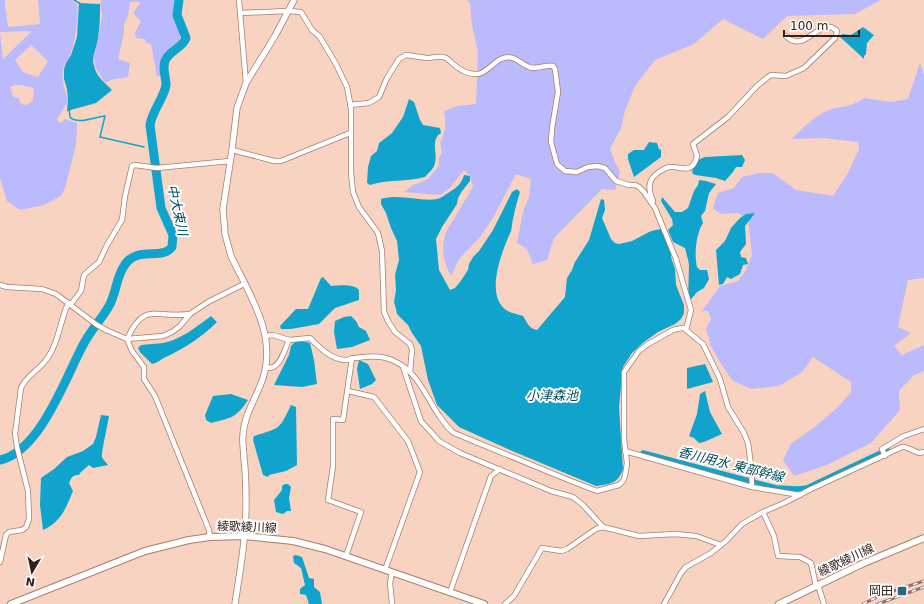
<svg xmlns="http://www.w3.org/2000/svg" width="924" height="604" viewBox="0 0 924 604" font-family="'DejaVu Sans','Noto Sans JP',sans-serif">
<style>
.green{fill:#babafc;fill-rule:evenodd}
.water{fill:#10a4cc}
.lines{fill:none;stroke-linecap:round;stroke-linejoin:round}
.stream{stroke:#10a4cc;stroke-width:1.5}
.canal{stroke:#10a4cc;stroke-width:5.5}
.river{stroke:#10a4cc;stroke-width:9}
.minor-casing{stroke:#a87d6a;stroke-width:6}
.tertiary-casing{stroke:#a87d6a;stroke-width:7}
.secondary-casing{stroke:#a87d6a;stroke-width:8}
.minor{stroke:#fff;stroke-width:4.5}
.tertiary{stroke:#fff;stroke-width:5.5}
.secondary{stroke:#fff;stroke-width:6}
.rail-casing{stroke:#8f7368;stroke-width:3}
.rail{stroke:#fdfdfd;stroke-width:1.5;stroke-dasharray:4.5;stroke-linecap:butt}
.poi-dot{fill:#29677d;stroke:#fdfdfd;stroke-width:1.5}
.labels{text-anchor:middle;stroke-width:4;stroke-linejoin:round;paint-order:stroke}
.street-label{font-size:12px;fill:#322019;stroke:#fdfdfd}
.poi-label{font-size:12px;fill:#322019;stroke:#fdfdfd;text-anchor:end}
.water-label{font-size:13px;font-style:italic;fill:#004c61;stroke:#fdfdfd}
</style>
<rect width="100%" height="100%" fill="#f9d3c2"/>
<g class="green">
<path d="M0,0H5V5L8,27L40,24L38,0H72L78,6C77,23 76,40 70,55C68,60 64,64 63,69C61,79 65,90 68,100L57,120L61,123L65,119L77,123L76,145L65,188L61,196L44,205L20,210L7,201L0,178ZM31,31V32L3,59L0,32ZM31,45L48,61L38,77L23,72L15,60ZM15,85H21L34,88L33,101L26,105L20,103L19,98L13,97L10,87Z"/>
<path d="M102,0H177L175,16L181,33L179,41L168,53L162,64L160,76H157L151,44L146,43L145,39L136,38L135,33L141,21L133,13L141,2H130L128,16L124,24V33L118,59L130,63L128,77L110,80L106,83L104,81L95,67L94,56L100,30L102,15L100,3Z"/>
<path d="M467,0H881L855,14L787,16L763,39L723,19L694,44L655,60L635,86L625,111L621,128L610,149L615,162L620,172L615,190L602,189L554,238L547,260L533,264L527,249L517,243L523,212L529,197L531,179L516,174L494,216L481,236L459,259L451,276C443,262 441,247 446,232L473,187L470,176L464,170L450,188L440,195L404,192L413,185L427,180L439,166V158L442,152L440,142C446,132 446,123 444,111L457,106L476,104L478,52L472,25L470,3Z"/>
<path d="M920,63L924,75V278L908,280L898,327L911,333L894,346L902,355L924,345V371L914,375L899,391L900,410L871,443L827,465L794,476L783,460L791,444L817,425L839,406L851,392V382L813,357L802,372L779,386L751,389L732,380L721,364L711,346L706,329L711,319L708,311H702L720,286L738,281L746,270L752,255L748,218L738,213L720,214L713,208L718,193L734,188L742,177L759,173H773L796,190L833,196L848,173L859,149L858,142L824,138L792,139C803,128 814,116 829,110C841,106 853,107 864,98L892,102L908,99Z"/>
</g>
<g class="water">
<path d="M79,3L100,4C100,15 100,27 98,38C97,47 91,57 94,66C96,76 105,83 112,90L96,103L67,111L68,99L67,89L64,79V69L66,63L71,55L77,37Z"/>
<path d="M863,27L874,35L867,43L866,54L864,56V59L839,36L843,34L851,35Z"/>
<path d="M409,99L414,102L420,120L423,125L440,128L441,133C430,140 438,152 435,163C434,169 429,172 425,177C408,182 386,179 370,185L367,183L368,167L371,156L377,151L379,143L392,133L403,117Z"/>
<path d="M649,142L657,143L659,149L661,150V157L634,177L628,159V154L634,150H644Z"/>
<path d="M742,155L745,160L742,167H736L733,172L725,181L716,178L695,175L692,173C693,165 697,159 705,157Z"/>
<path d="M464,175L470,176V181L462,191L458,198L457,204L442,227L436,239L439,270L450,290L455,288L460,282L468,270L469,264L473,257L479,251L493,230L512,192L517,189L520,192C517,201 515,210 513,219C512,223 512,227 511,231C503,249 484,294 506,310C510,313 518,314 523,316C527,322 529,329 537,330L565,297L567,278L572,270L575,262L589,240L601,199L604,200L605,210L602,218L611,239L615,243L619,244L632,241L651,231L661,229L671,248V257L675,269L676,285L684,305V313L681,319L675,324L658,332L644,342L632,353L623,367L619,407L623,469C618,484 610,484 596,486L510,450L459,427L437,405L428,380L421,346L412,333L408,325L397,314L396,309L394,302L396,290L395,275L399,260L397,241L391,228L386,213L381,204V199C399,193 420,202 437,199C442,198 446,194 451,191C458,187 462,182 464,175Z"/>
<path d="M699,180L706,181L716,184L709,193L705,211L701,216L703,223C696,234 694,255 697,267L700,270H707L709,279L704,288L697,292L688,303L689,264L685,248L673,242L668,230L673,225L672,219L661,201L662,197L675,212H682L688,208L694,191L698,185Z"/>
<path d="M755,213L745,226L746,244L740,252L741,257L746,258L748,264L743,265L740,274L731,279L727,277L723,284L719,285L716,250L725,241L731,228L740,218L746,214Z"/>
<path d="M323,277L331,286C339,286 352,283 359,290V300L335,308L319,324L291,329H281L280,326L296,309H308L321,278Z"/>
<path d="M211,316L217,322C202,337 185,348 166,357C161,359 158,363 152,364L140,352L138,348L141,345C148,344 156,344 163,343C182,339 196,327 211,316Z"/>
<path d="M351,316L356,321L359,327L366,331L370,340L352,347L337,349L334,332L335,321L344,317Z"/>
<path d="M301,341L310,343L314,360L317,384L302,387L274,385L289,355L291,346L295,342Z"/>
<path d="M359,360L368,364L376,380L372,384L360,389L357,369Z"/>
<path d="M705,364L713,382L687,389V368Z"/>
<path d="M705,391L710,412L722,434L704,442L699,443L694,438L689,436L697,414L700,394Z"/>
<path d="M231,394L248,400C236,418 231,418 211,423L206,420L205,415L213,396Z"/>
<path d="M291,405L296,407L297,465L286,471L269,475L268,477L263,475L253,440L254,436C280,428 279,430 291,405Z"/>
<path d="M101,415L109,416C108,423 101,454 102,457C103,460 106,462 108,465L93,468L89,465L80,473L79,475C72,475 72,477 69,483L73,491C66,508 61,522 43,530L40,505L41,478L54,469L67,457L83,451L93,444L96,437Z"/>
<path d="M285,484H288L291,487L289,498L291,511H287L283,514L276,512L274,500L282,490V486Z"/>
<path d="M296,555L302,557L309,578L314,579V587L320,592L322,604H309L306,595L300,594V589L305,585L301,568L294,563L293,556Z"/>
</g>
<g class="lines">
<g class="stream">
<path d="M74,0L81,4"/>
<path d="M69,108L70,117C77,125 96,117 105,116L100,137L144,147"/>
<path d="M151,149L154,150"/>
</g>
<path class="canal" d="M643,453L776,488L798,489L807,488L887,450"/>
<path class="river" d="M0,460C40,451 65,379 82,347C89,332 101,320 109,306C116,294 116,278 124,266C136,245 162,261 172,247L173,235L161,208L150,125C152,111 164,98 166,85C166,77 162,69 165,61C169,50 183,48 186,38L177,15L179,0"/>
<g class="minor-casing">
<g id="minor">
<path d="M239,0L246,83"/>
<path d="M240,13L288,11L301,12L312,30L320,37L336,64L347,87L351,108V173L353,192L359,207L378,233L382,251L384,312L388,321L395,332L410,344L412,350L410,372"/>
<path d="M350,105L369,103L379,97L387,78L399,59L406,55C413,56 420,57 427,58C433,58 440,55 446,58C448,59 451,62 453,64C460,70 468,75 478,74C486,73 494,62 501,59C513,53 519,63 529,67C538,70 545,64 553,66L555,69L558,92L552,128L551,142L557,164L565,171L577,172L588,167L597,166L605,168L616,181L629,185H635L639,187L644,192L655,208L676,259L691,310L686,330L703,344L720,379L728,407L744,433L748,443L751,465L752,487"/>
<path d="M232,150L274,161H281L350,133"/>
<path d="M653,201C648,189 647,180 659,172C662,170 666,167 670,167C676,166 683,170 689,168C694,166 696,161 697,156L693,144L728,117L757,86L768,77L771,75L786,76L804,68L835,38L837,31C820,14 805,56 786,36"/>
<path d="M0,285L7,287L42,289L56,294L97,325L108,331L127,339L163,336L172,332L180,326L190,314L208,302L244,284"/>
<path d="M71,304L81,291L84,275L99,262L107,245L122,220L125,196L132,166L135,165L157,168L230,161"/>
<path d="M266,336L273,335L289,340"/>
<path d="M127,339L132,351L144,367V379L155,396L209,530L210,537"/>
<path d="M127,339C145,300 156,319 190,314"/>
<path d="M403,367L421,421L439,441L460,453L551,491L573,497L583,505L603,527"/>
<path d="M266,368C269,368 271,368 273,367C282,363 285,348 289,340L310,338C319,347 331,360 346,360C349,360 352,358 355,358C367,356 383,355 394,361C416,370 426,396 438,414C443,421 447,428 454,433L571,481L597,491L619,485L623,481L625,476L627,463L624,439V372L639,351L648,344L673,330L682,328H686"/>
<path d="M348,391L374,397L408,441L420,472L385,570"/>
<path d="M625,451L752,487L800,495"/>
<path d="M885,456L882,449L904,436L924,429"/>
<path d="M763,512L774,536L778,556L800,557L811,563L816,586"/>
<path d="M346,556L361,512L328,500L333,466V419L343,420L352,358"/>
<path d="M0,562L6,535L9,532L22,530L26,527L29,519L28,491L17,447L15,434L21,388C26,376 39,370 46,360C57,346 60,325 66,308L69,303"/>
<path d="M392,572L390,583L392,604"/>
<path d="M818,585L824,604"/>
<path d="M450,592L491,476L500,469"/>
<path d="M505,604L514,596L542,548L561,551L567,549L596,529L603,527L639,536L675,534L696,536L721,545"/>
<path d="M664,604L681,573L686,567L711,553L727,540L742,524L763,512L784,503L811,489L902,447H905L919,453L924,452"/>
</g>
</g>
<g class="tertiary-casing">
<path id="tertiary" d="M235,604C240,571 246,538 246,504C246,489 246,474 244,459C244,451 242,443 243,435C244,414 257,397 263,378C277,334 249,294 231,256L225,234L223,209L232,150L237,108L246,83L275,36L294,0"/>
</g>
<g class="secondary-casing">
<g id="secondary">
<path d="M11,604L145,551L189,540L210,537L244,536L293,541L325,549L484,604"/>
<path d="M779,604L864,563L924,538"/>
</g>
</g>
<use href="#minor" class="minor"/>
<use href="#tertiary" class="tertiary"/>
<use href="#secondary" class="secondary"/>
<g class="rail-casing">
<g id="rail">
<path d="M863,604L881,595L924,581"/>
<path d="M878,604L924,587"/>
</g>
</g>
<use href="#rail" class="rail"/>
</g>
<rect class="poi-dot" x="897" y="586" width="10" height="10" rx="2"/>
<g class="labels">
<g class="street-label">
<text transform="translate(247 527) rotate(2)" y="4">綾歌綾川線</text>
<text transform="translate(846 560) rotate(-25)" y="4">綾歌綾川線</text>
</g>
<g class="poi-label">
<text x="893" y="595">岡田</text>
</g>
<g class="water-label">
<text transform="translate(178 210) rotate(77)" y="5">中大束川</text>
<text x="552" y="400">小津森池</text>
<text transform="translate(731 464) rotate(14)" y="5">香川用水 東部幹線</text>
</g>
</g>
<g transform="translate(32 572) rotate(189)" stroke="#fdfdfd" stroke-width="3" paint-order="stroke">
<path d="M0-3L7 15L0 10L-7 15Z" fill="#322019"/>
<text y="-6" font-size="11" font-weight="bold" text-anchor="middle" fill="#322019">N</text>
</g>
<path d="M784 30v6h75v-6" fill="none" stroke="#322019" stroke-width="2"/>
<text x="790" y="30" font-size="12" fill="#322019" stroke="#fdfdfd" stroke-width="3" paint-order="stroke">100 m</text>
</svg>
